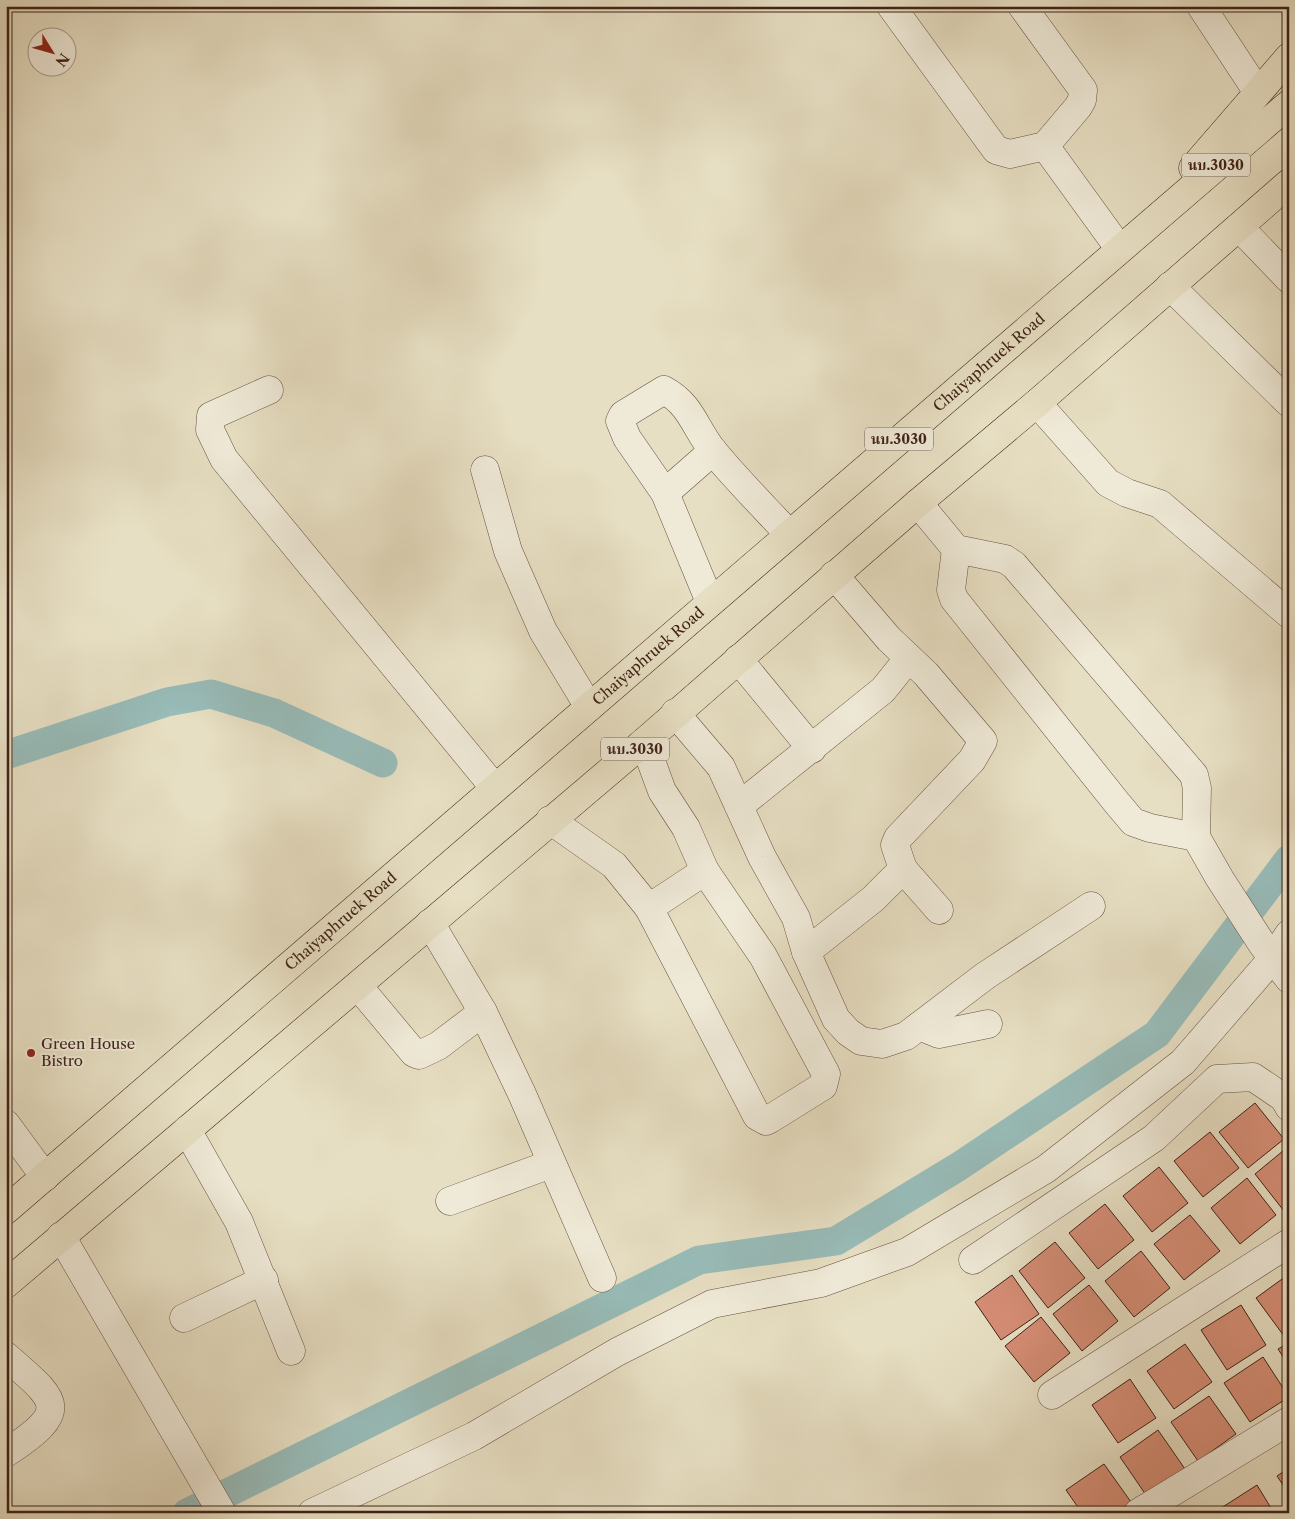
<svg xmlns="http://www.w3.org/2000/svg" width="1295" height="1519" viewBox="0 0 1295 1519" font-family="'Libre Caslon Text','Noto Serif Thai',serif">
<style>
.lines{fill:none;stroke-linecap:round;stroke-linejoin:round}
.canal{stroke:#98bcb9;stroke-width:29}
.building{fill:#d68e76;stroke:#3f2217}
.minor-casing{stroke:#695142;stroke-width:29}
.major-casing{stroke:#3f2217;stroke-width:29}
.minor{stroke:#efead8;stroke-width:28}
.major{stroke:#e7dfc3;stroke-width:28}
.poi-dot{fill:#8f2418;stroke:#efead8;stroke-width:2}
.labels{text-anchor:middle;stroke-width:4;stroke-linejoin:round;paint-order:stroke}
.shield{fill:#efead8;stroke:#745e51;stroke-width:1}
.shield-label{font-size:14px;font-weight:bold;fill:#3f2217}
.street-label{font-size:15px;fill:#3f2217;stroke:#efead8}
.poi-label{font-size:15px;fill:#3f2217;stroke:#efead8;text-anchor:start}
</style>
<rect width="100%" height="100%" fill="#e7dfc3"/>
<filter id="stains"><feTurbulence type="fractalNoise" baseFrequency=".004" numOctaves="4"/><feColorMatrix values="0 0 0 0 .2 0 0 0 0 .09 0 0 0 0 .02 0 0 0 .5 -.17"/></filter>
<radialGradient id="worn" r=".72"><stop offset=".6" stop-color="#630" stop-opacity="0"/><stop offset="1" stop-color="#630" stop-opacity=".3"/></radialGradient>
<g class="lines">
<g class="canal">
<path d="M6,755L167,702L211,694L274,713L383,763"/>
<path d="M187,1513L699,1260L836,1241L958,1167L1157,1034L1289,859"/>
</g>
</g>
<g class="building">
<path d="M1255,1103L1284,1139L1248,1168L1219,1132Z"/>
<path d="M1210,1132L1239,1168L1203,1197L1174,1161Z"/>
<path d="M1289,1146V1207L1284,1211L1255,1174Z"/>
<path d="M1159,1167L1188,1203L1152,1232L1123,1196Z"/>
<path d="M1247,1178L1276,1215L1240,1244L1211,1208Z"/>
<path d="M1105,1204L1134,1240L1098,1269L1069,1233Z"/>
<path d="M1190,1215L1220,1251L1184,1280L1154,1244Z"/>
<path d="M1055,1242L1085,1278L1048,1308L1019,1271Z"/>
<path d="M1141,1251L1170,1288L1134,1317L1105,1281Z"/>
<path d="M1289,1274V1332L1284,1336L1256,1298Z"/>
<path d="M1012,1275L1039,1314L1001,1340L975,1302Z"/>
<path d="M1089,1285L1118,1321L1082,1351L1053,1314Z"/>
<path d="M1241,1305L1266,1345L1227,1370L1201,1330Z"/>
<path d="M1041,1317L1070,1353L1034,1382L1005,1346Z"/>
<path d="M1289,1343V1366L1278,1349Z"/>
<path d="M1185,1344L1212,1382L1174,1409L1147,1371Z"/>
<path d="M1263,1357L1289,1397L1250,1422L1224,1383Z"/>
<path d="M1130,1379L1156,1418L1118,1443L1092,1405Z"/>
<path d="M1209,1396L1236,1434L1198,1461L1171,1422Z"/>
<path d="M1158,1430L1185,1469L1146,1495L1120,1457Z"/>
<path d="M1104,1464L1131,1502L1116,1513H1082L1066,1490Z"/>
<path d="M1289,1468V1494L1277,1476Z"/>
<path d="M1257,1485L1274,1513H1220L1218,1510Z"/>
</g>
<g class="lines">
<g class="minor-casing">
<g id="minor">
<path d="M891,6L996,150L1010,154L1045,146L1078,107L1082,100L1083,90L1022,6"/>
<path d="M1201,6L1257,91"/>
<path d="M1045,146L1119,248"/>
<path d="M1239,227L1289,279"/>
<path d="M1170,286L1289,403"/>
<path d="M269,390L211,416L210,430L224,459L494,787"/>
<path d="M1037,403L1108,483L1127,493L1160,504L1289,614"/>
<path d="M485,470L508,551L543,631L589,707"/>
<path d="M665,493L713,451"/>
<path d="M918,503L956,549L1005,559L1014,565L1194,775L1197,788L1196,837L1220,879L1262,944L1289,979"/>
<path d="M956,549L951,590L954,599L1117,803L1133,822L1150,828L1196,837"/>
<path d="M710,602L665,493L627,438L620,421L623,415L664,390C692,405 695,429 714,452C737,480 764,507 789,534"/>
<path d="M738,659L812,749"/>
<path d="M675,713L721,767L762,857L796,918L806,952L836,1019L848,1032L861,1041L882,1044L906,1036L985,976L1091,906"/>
<path d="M644,742L662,791L686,828L705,871L763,956L826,1074L823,1086L770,1119L766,1121L757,1116L649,908"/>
<path d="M739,806L883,690L908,659"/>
<path d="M550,820L614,865L649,908L705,871"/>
<path d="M903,869L939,910"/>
<path d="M430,923L483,1012L522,1094L602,1278"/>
<path d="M806,952L873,899L903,869L895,845L898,838L972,760L983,741L926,674L889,639L834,575"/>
<path d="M358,986L414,1053L419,1055L438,1046L483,1012"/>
<path d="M919,1026L939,1034L988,1024"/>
<path d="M6,1124L45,1177"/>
<path d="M187,1130L239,1222L291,1351"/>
<path d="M450,1201L551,1164"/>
<path d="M61,1236L222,1513"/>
<path d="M973,1260L1154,1138L1217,1079L1253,1077L1284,1098L1289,1107"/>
<path d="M184,1318L264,1280"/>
<path d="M6,1356C57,1401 73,1409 6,1453"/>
<path d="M1052,1395L1289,1243"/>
<path d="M312,1513L474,1436L617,1352L712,1304L821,1283L907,1252L1046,1169L1183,1062L1273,958L1289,934"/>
<path d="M1138,1513L1289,1421"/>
</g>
</g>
<g class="major-casing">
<g id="major">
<path d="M1193,168L1289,57"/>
<path id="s1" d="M6,1210L1289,104"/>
<path d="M6,1284L644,742L918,503L1037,403L1289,183"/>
</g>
</g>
<use href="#minor" class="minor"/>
<use href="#major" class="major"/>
</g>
<circle class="poi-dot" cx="31" cy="1053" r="5"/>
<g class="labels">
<g class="shield">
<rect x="1182" y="153.5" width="68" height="23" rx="4"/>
<rect x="865" y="427.5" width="68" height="23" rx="4"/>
<rect x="601" y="737.5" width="68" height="23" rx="4"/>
</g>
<g class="shield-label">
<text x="1216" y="170">นบ.3030</text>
<text x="899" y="444">นบ.3030</text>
<text x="635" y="754">นบ.3030</text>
</g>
<g class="street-label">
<text dy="5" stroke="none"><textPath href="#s1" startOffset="1298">Chaiyaphruek Road</textPath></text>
<text dy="5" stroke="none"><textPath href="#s1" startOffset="848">Chaiyaphruek Road</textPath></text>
<text dy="5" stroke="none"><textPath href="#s1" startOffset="442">Chaiyaphruek Road</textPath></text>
</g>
<g class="poi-label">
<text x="41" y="1049">Green House<tspan x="41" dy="17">Bistro</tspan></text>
</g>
</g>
<rect width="1295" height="1519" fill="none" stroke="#e7dfc3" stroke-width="25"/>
<rect x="8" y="8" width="1280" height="1504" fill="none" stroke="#3f2217" stroke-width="2.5"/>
<rect x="12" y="12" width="1270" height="1494" fill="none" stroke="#3f2217"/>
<g transform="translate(52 52) rotate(127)"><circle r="24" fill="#efead8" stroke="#a99a8b"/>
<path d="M0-4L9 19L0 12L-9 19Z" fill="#8f2418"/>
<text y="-8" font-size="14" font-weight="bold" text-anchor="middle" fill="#3f2217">N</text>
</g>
<rect width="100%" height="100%" filter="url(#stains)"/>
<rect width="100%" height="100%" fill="url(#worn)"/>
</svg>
